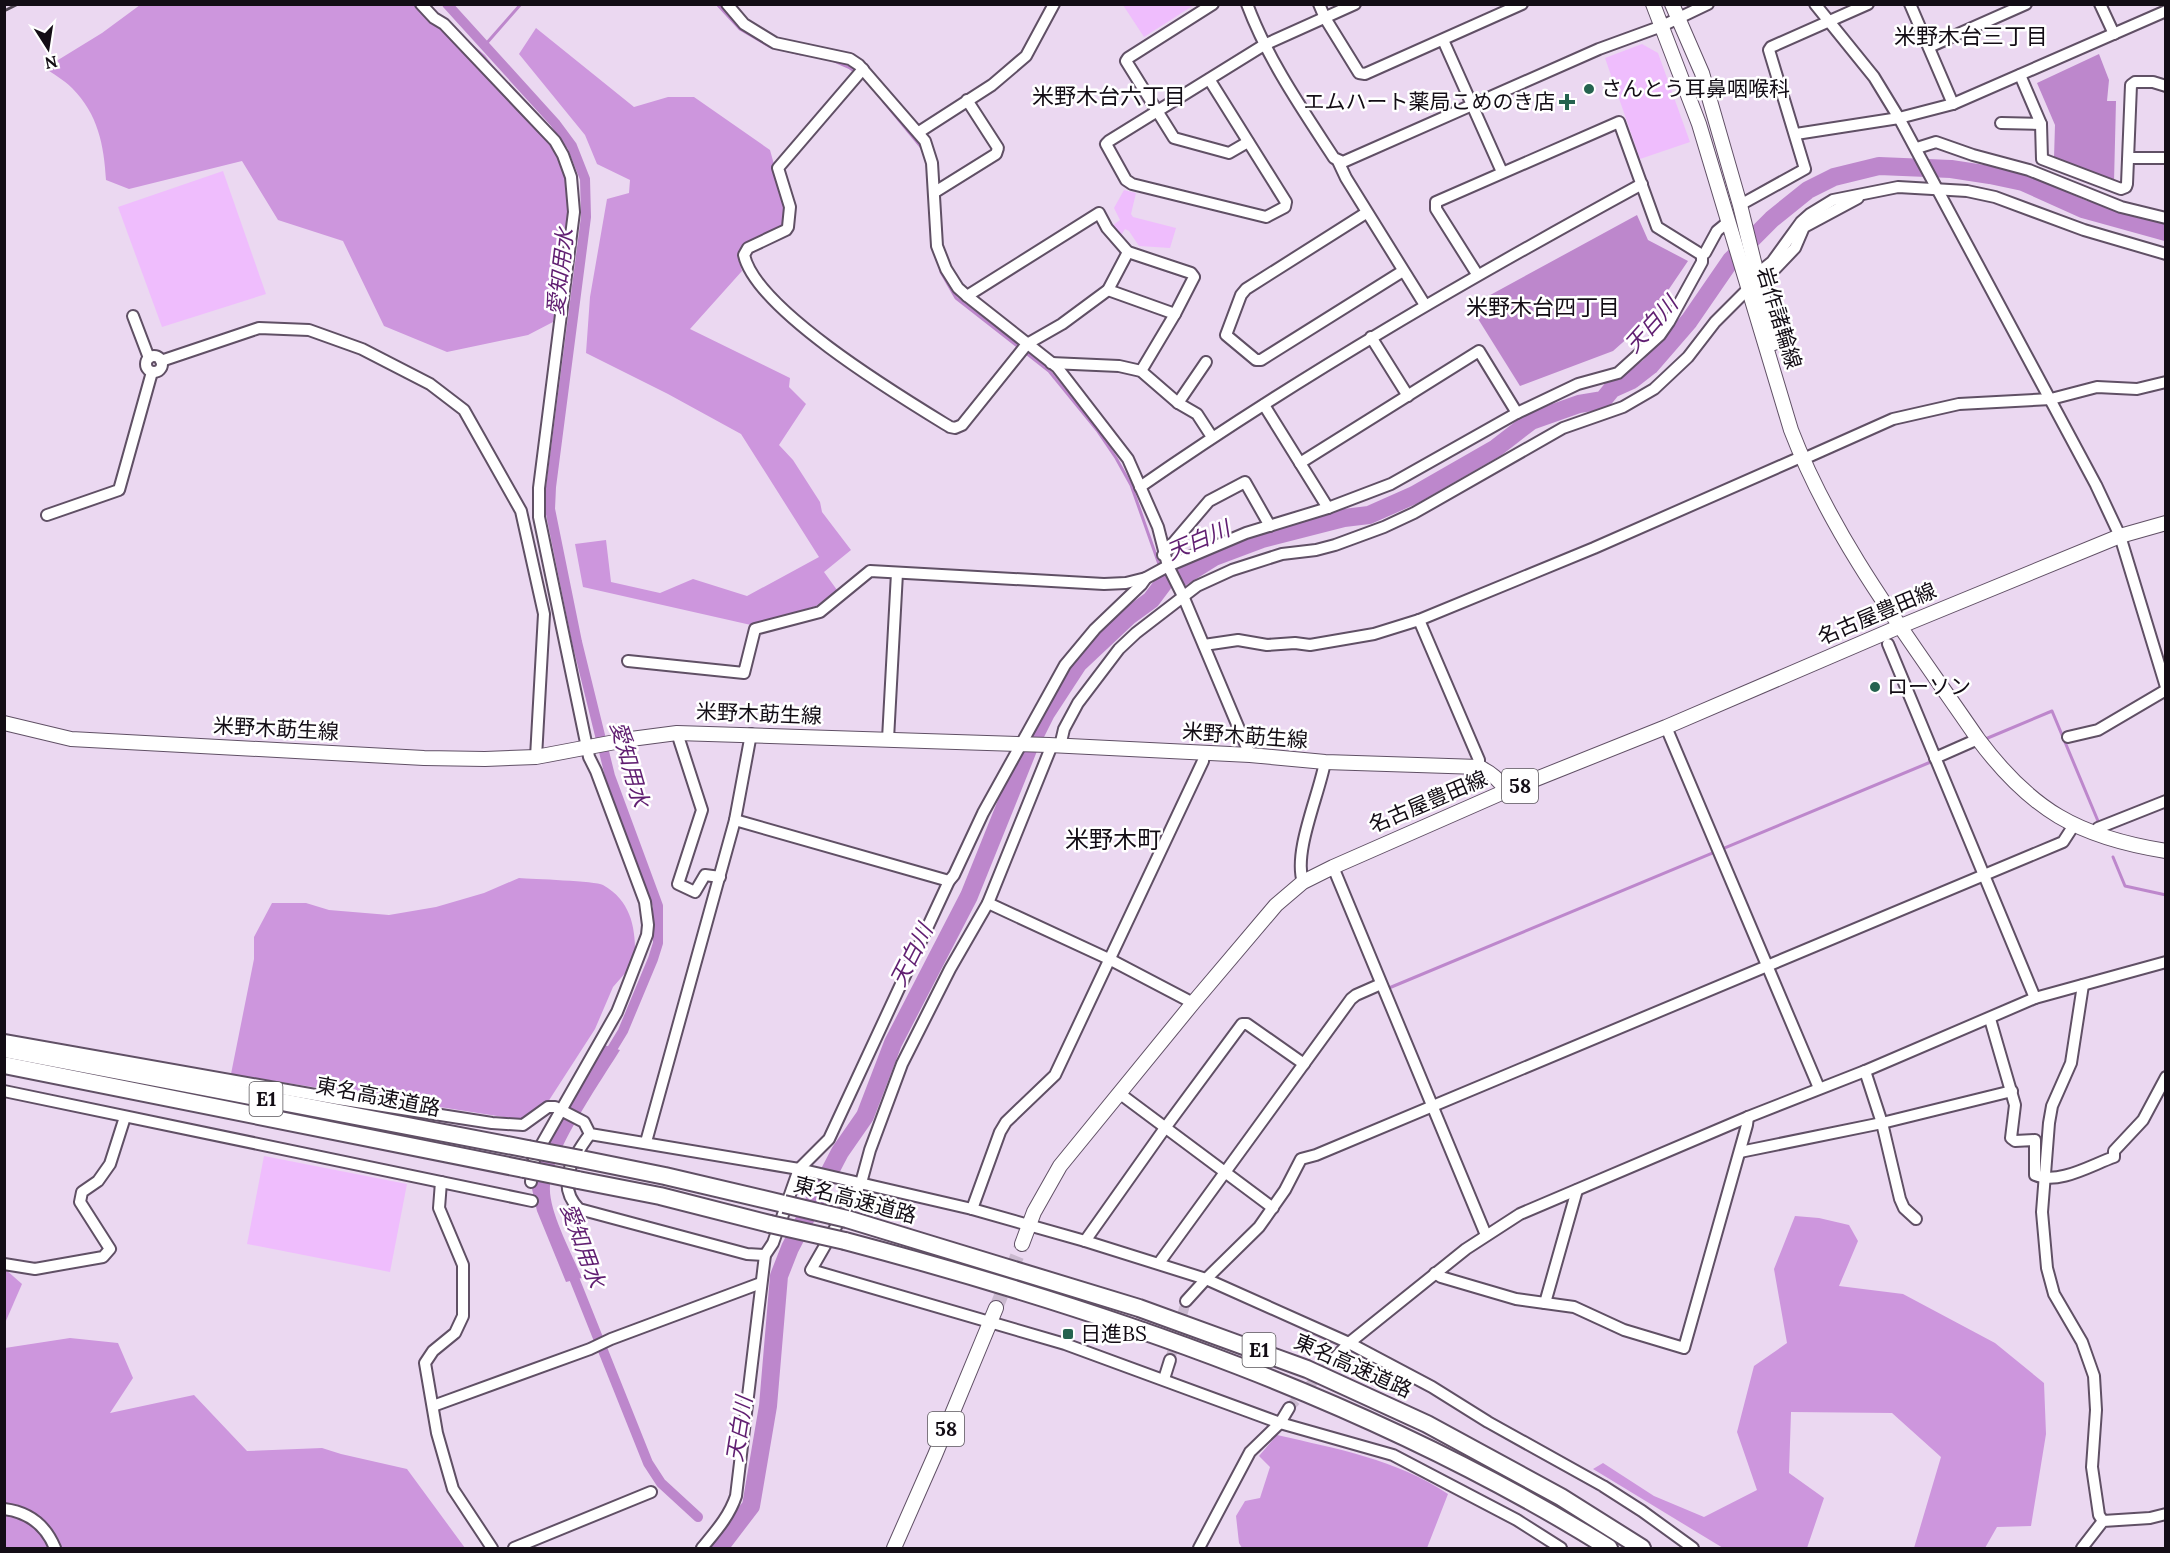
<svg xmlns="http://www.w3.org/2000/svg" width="2170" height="1553" viewBox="0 0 2170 1553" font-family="Lora,'Noto Sans JP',serif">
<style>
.green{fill:#efbdfd}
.forest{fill:#cd96dd}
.water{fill:#bd87cc}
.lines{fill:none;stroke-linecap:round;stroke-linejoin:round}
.stream{stroke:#bd87cc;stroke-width:3}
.canal{stroke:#bd87cc;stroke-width:10}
.river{stroke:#bd87cc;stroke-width:18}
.minor-tunnel{stroke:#cbbad0;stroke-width:10;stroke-dasharray:10 5;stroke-linecap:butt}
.major-tunnel{stroke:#cbbad0;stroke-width:14;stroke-dasharray:14 7;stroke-linecap:butt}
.minor-casing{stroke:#605065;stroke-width:14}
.major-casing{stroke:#605065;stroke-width:16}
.highway-casing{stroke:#605065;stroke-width:20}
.minor{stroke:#fff;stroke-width:10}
.major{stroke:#fff;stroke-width:14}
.highway{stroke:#fff;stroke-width:16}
.rail{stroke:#514754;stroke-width:3}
.highway-bridge-casing{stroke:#605065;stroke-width:20;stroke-linecap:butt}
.highway-bridge{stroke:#fff;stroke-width:16}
.poi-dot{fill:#25634f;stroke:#fff;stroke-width:2}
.labels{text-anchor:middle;stroke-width:5;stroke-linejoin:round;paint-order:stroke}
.shield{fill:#fff;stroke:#5a565b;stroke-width:1.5}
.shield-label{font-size:20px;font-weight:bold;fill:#130d15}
.poi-label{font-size:21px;fill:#130d15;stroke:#fff;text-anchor:start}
.street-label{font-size:21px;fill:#130d15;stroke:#fff}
.neighbourhood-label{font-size:22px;fill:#130d15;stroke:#fff}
.water-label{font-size:22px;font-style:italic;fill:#601e71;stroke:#fff}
.quarter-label{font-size:24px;fill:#130d15;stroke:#fff}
</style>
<rect width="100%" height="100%" fill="#ebd8f1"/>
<g class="green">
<path d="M1123,5H1194L1144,37Z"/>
<path d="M1642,44L1658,53L1690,142L1640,159L1605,58Z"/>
<path d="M223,171L266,294L162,327L118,207Z"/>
<path d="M1124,190L1136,193L1131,214L1133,217L1176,228L1170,248L1139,246L1129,231L1125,229L1120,237L1112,226L1120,220L1114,208Z"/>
<path d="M264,1156L407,1184L390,1272L247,1244Z"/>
</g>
<g class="forest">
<path d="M140,5H425L485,55L567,168L573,215L553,322L528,335L447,352L384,326L343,241L278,220L242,161L129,189L106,180C104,145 98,114 72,88C64,80 53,74 45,68L102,33Z"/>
<path d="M536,28L634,107L668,97H694L770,150L786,207L787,227L740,249L737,255L742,271L690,329L790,378L789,387L806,404L779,445L793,460L820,502L822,512L851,550L824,572L837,590L816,606L751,625L583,587L575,544L606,540L611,582L660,593L693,579L747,596L819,557L741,434L668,394L586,353L590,297L607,199L629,193L630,180L597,164L585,135L519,54Z"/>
<path d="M519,878C532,879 596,881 603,885C633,902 636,931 635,962L613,987L595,1029L535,1122L231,1074L254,959V937L272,903H306L329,910L389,915L436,907L484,893Z"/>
<path d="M1795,1216L1819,1218L1849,1225L1858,1241L1839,1286L1903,1294L1995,1343L2044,1383L2046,1434L2031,1526L1997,1527L1985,1548H1914L1941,1457L1892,1413L1791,1412L1789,1473L1824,1498L1807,1548H1723L1593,1469L1603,1463L1654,1496L1704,1517L1757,1490L1737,1432L1754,1366L1787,1343L1774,1269Z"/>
<path d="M5,1269L22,1284L5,1323Z"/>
<path d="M70,1338L118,1343L133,1378L110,1413L194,1395L247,1451L322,1448L341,1454L407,1469L465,1548H5V1348Z"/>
<path d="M1277,1435C1337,1449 1396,1459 1448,1494L1427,1548H1242L1239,1543L1236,1516L1245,1501L1260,1498L1270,1467L1259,1456Z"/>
</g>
<g class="water">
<path d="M2099,54L2109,80L2107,101H2116L2114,182L2054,158L2055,125L2037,83Z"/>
<path d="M1637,215L1648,240L1688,261L1648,320L1613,351L1520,386L1470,306Z"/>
<path d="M604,1045L620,1050C601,1081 552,1151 550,1186C548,1210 572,1254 582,1278L566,1282L537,1211L532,1189L545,1143Z"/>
</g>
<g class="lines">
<g class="stream">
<path d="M717,4L740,29L769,46L801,54"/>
<path d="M485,45L521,4"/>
<path d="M834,61L850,68L866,80"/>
<path d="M884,102L922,148"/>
<path d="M941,272L956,298L1049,371L1097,430L1116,458L1131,485L1160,567"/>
<path d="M1983,740L2052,711L2098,821"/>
<path d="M2113,857L2125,886L2166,895"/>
<path d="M1389,988L1933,761"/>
</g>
<g class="canal">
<path d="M447,4L555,123L572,146L585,179L586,217L551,487L550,509L577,642L610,776L658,906V943L653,959L623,1031L606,1059"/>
<path d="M570,1268L648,1463L661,1483L698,1517"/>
</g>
<path class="river" d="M719,1548L751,1506L768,1406L779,1276L790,1248L840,1152L865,1116L893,1043L969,896L1029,747L1046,713L1078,664L1129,616L1151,600L1166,580L1182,577L1214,557L1262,539L1344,518L1369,515L1414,495L1496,448L1531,421L1579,404L1603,400L1612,389L1632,380L1650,366L1689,321L1731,260L1772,219L1808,190L1834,177L1879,166L1951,169L1990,175L2023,182L2083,209L2166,232"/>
<g class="minor-tunnel">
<path d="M1755,289L1774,270"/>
<path d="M1170,1360L1186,1301"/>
<path d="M1289,1408L1335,1358"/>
</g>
<path class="major-tunnel" d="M996,1308L1022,1244"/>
<g class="minor-casing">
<g id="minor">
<path d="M421,4L434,18L444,24L555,141L563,155L571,177L574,212L539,488V517L589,757L596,771L645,902L648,925L647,935L625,992L617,1012L535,1156L532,1168L531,1182"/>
<path d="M727,4L744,24L775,43L850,59L859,65L925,141L932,163L937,246L946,269L958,288L967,296L1057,367L1128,459L1158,527L1168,566L1183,596L1250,755"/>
<path d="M1213,4L1128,58L1126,61L1174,138L1229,153L1248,142"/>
<path d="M1247,4C1268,60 1302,109 1334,158L1343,162L1599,49L1662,26L1708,4"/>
<path d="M1319,4L1325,18L1359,73L1365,74L1522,4"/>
<path d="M1815,4L1874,77L1899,118L2096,485L2120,536L2166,687"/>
<path d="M1910,4L1953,104"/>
<path d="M2100,4L2114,34"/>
<path d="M1443,40L1502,172"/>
<path d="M1929,47L2026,4"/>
<path d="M863,69L778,168L790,207L788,227L786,230L748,248L744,255C756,310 901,397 950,427L955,428L962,425L1027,344L1062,324L1108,290L1128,252"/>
<path d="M2020,75L2041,124L2042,159L2121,189L2126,187L2127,184L2131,85L2135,82H2153L2166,86"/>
<path d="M1209,79L1286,202L1285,207L1266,217L1132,184L1126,180L1106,144L1109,141L1264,45L1355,4"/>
<path d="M2001,123L2041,124"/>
<path d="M919,132L992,85L1026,56L1054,4"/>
<path d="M1796,134L1899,118L1953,104L2166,11"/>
<path d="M1917,148L1936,142L1973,155L2029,170L2121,207L2166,218"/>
<path d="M2129,158H2166"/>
<path d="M1338,161L1346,178L1425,305"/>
<path d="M935,192L996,154L998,148L967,100"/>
<path d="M1740,205L1805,169L1769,50L1771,47L1868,4"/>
<path d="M1366,213L1246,289L1241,295L1226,335L1256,360H1261L1403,271"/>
<path d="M1775,269L1795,248L1804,227L1858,198"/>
<path d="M1477,274L1436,209V202L1619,122L1657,227L1702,255"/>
<path d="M1757,274L1772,262L1801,222L1810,214L1833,200L1898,187L1967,191L1995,197L2084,230L2166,254"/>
<path d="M1108,290L1175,314"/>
<path d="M967,296L1099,213L1107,228L1128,252L1191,273L1194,277L1175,314L1141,371"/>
<path d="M133,316L149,358"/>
<path d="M1371,337L1408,396"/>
<circle cx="154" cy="364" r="8"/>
<path d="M161,361L259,328L309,330L362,349L430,384L464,410L521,511L544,614L536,757"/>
<path d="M1051,363L1119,366L1141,371L1178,403L1197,414L1212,437"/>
<path d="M1178,403L1206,362"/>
<path d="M1264,405L1328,508"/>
<path d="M1810,456L1893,419L1959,404L2051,399L2097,387L2137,389L2166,382"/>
<path d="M1300,463L1479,351L1517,413"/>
<path d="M1140,487C1301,375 1470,278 1642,184"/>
<path d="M47,515L119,490L152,372"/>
<path d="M1163,555L1209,501L1245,482L1270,526"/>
<path d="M1419,620L1479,760V767"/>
<path d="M1888,644L2035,998"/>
<path d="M1204,645L1238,640L1267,645L1295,643L1310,645L1374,634L1419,620L1594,548L1801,457"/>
<path d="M628,661L744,673L755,629L820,612L870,571L1104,584L1126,583L1146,578"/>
<path d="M1666,727L1819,1088"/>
<path d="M677,733L702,810L678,884L695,892L705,875L720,877"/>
<path d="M2068,737L2098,730L2166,690"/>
<path d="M888,739L897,573"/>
<path d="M1052,745L988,903L950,969L902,1064L870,1150L861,1183L811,1270L1065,1344L1280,1423L1393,1455L1517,1520L1561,1548"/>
<path d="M1060,746L1064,729L1078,703L1119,649L1136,633L1197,586L1232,570L1282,554L1316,550L1335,545L1384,527L1414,513L1563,428L1623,407L1654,389L1688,357L1715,322L1748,289"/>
<path d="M1935,758L1978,739"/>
<path d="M735,820L949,881"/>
<path d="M2098,828L2166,801"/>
<path d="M1333,867L1486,1235"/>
<path d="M1303,882C1293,852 1319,795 1325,762"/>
<path d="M988,903L1111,960L1193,1003"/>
<path d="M2083,985L2071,1063L2052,1106L2049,1123L2042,1212L2047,1268L2054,1294L2082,1342L2094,1376L2096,1410L2092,1467L2099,1515L2103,1521"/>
<path d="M1990,1019L2015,1105L2011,1138L2015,1141L2035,1140V1175C2059,1185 2091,1165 2114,1157V1151L2143,1120L2166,1077"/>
<path d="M4,1040L338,1099L492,1123L523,1125L548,1107H555L584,1122L590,1134L799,1169L972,1209L1085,1241L1206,1279L1349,1343L1432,1387L1488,1422L1603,1486L1642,1511L1693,1548"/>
<path d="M1865,1071L1882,1123L1900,1199L1904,1208L1916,1219"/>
<path d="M4,1091L532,1201"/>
<path d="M1119,1093L1273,1208"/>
<path d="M590,1134C573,1157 555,1185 579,1209L747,1254L765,1255"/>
<path d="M646,1142L735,820L751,734"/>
<path d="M1740,1152L1882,1123L2012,1091"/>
<path d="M441,1182L439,1208L463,1265V1316L455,1333L433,1351L425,1363L437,1433L453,1489L492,1548"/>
<path d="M972,1209L1000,1132L1006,1122L1055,1075L1203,761L1204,754"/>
<path d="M1085,1241L1165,1128L1242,1024H1247L1304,1064"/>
<path d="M1159,1263L1351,999L1356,995L1381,984"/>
<path d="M4,1264L35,1269L103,1257L110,1249L80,1202L82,1192L98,1181L110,1164L125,1117"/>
<path d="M1435,1273L1441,1277L1516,1299L1574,1307L1624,1330L1684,1348L1747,1125L1748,1117"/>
<path d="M1186,1301L1206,1279L1259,1227L1285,1190L1301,1159L1316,1155L2063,842L2074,825"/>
<path d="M1545,1303L1577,1190"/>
<path d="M1335,1358L1349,1343L1466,1249L1520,1214L1748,1117L1865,1071L2035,998L2166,962"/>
<path d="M1164,1379L1170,1360"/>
<path d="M433,1406L590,1349L611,1339L761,1283"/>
<path d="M4,1509C29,1512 46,1526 55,1548"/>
<path d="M514,1548L651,1492"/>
<path d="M702,1548C715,1532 729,1517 736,1496L765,1255L773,1243L799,1169L829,1139L949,881L954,875L983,813L1065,665L1095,629L1141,585L1146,578L1168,566L1246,533L1328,508L1391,484L1517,413L1578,384L1618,373L1660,335L1669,322L1702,262V255L1705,253L1717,231L1728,222"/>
<path d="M1199,1548L1250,1452L1280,1423L1289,1408"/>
<path d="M2082,1548L2103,1521L2150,1518L2166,1514"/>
</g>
</g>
<g class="major-casing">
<g id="major">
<path d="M1653,4L1699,124L1791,430C1834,542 1911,641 1978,739C2031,810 2078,837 2166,851"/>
<path d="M1672,4L1702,73L1740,205L1774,343"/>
<path d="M4,723L71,739L424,758L485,759L536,757L631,739L677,733L1049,745L1250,755L1325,762L1479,767C1491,773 1499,779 1506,791"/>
<path d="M1022,1244L1034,1212L1060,1166L1193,1003L1276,905L1303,882L1333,867L1506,791L1666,727L1901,626L2120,536L2166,523"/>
<path d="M894,1548L935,1455L996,1308"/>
</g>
</g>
<g class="highway-casing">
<g id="highway">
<path d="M4,1049L528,1149"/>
<path d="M4,1065L524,1169"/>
<path d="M581,1159L665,1176L784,1204"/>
<path d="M578,1180L660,1196L770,1224"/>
<path d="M847,1219L1139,1308L1307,1369L1427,1424L1561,1497L1642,1548"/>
<path d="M845,1241C1110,1311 1375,1402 1609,1548"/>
</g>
</g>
<use href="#minor" class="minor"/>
<use href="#major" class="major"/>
<use href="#highway" class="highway"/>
<path class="rail" d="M4,11L18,4"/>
<g class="highway-bridge-casing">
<g id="highway-bridge">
<path d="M528,1149L581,1159"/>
<path d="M524,1169L578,1180"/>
<path d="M784,1204L847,1219"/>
<path d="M770,1224L845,1241"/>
</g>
</g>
<use href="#highway-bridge" class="highway-bridge"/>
</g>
<g class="poi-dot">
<circle cx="1589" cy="89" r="6"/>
<path d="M1564 93h6v6h6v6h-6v6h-6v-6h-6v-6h6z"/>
<circle cx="1875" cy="687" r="6"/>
<rect x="1062" y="1328" width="12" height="12" rx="3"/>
</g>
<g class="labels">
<g class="shield">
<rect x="1502" y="769" width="36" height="34" rx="4.5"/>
<rect x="249.5" y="1082" width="33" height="34" rx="4.5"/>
<rect x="1242.5" y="1333" width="33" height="34" rx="4.5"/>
<rect x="928" y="1412" width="36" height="34" rx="4.5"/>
</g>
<g class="shield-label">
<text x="1520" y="793">58</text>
<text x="266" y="1106">E1</text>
<text x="1259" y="1357">E1</text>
<text x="946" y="1436">58</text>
</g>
<g class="poi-label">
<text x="1601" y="96">さんとう耳鼻咽喉科</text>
<text x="1555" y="109" text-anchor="end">エムハート薬局こめのき店</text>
<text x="1887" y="694">ローソン</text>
<text x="1080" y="1341">日進BS</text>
</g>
<g class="street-label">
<text transform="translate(1779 318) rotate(73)" y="7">岩作諸輪線</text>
<text transform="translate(1877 614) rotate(-23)" y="7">名古屋豊田線</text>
<text transform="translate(759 714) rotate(2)" y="7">米野木莇生線</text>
<text transform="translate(276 729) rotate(3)" y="7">米野木莇生線</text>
<text transform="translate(1245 736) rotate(4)" y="7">米野木莇生線</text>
<text transform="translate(1428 802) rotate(-23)" y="7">名古屋豊田線</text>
<text transform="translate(378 1097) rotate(11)" y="7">東名高速道路</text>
<text transform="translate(855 1200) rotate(15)" y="7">東名高速道路</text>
<text transform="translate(1353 1366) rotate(24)" y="7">東名高速道路</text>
</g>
<g class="neighbourhood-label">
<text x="1971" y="44">米野木台三丁目</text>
<text x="1109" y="104">米野木台六丁目</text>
<text x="1543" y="315">米野木台四丁目</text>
</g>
<g class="water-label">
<text transform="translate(560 272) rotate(-83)" y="8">愛知用水</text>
<text transform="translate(1651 324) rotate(-48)" y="8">天白川</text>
<text transform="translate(1198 540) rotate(-23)" y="8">天白川</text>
<text transform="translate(630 764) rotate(74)" y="8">愛知用水</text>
<text transform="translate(911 955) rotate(-63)" y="8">天白川</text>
<text transform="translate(583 1245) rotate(70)" y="8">愛知用水</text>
<text transform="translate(739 1429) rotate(-81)" y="8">天白川</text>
</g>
<g class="quarter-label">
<text x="1113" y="848">米野木町</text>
</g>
</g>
<rect width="2170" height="1553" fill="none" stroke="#130d15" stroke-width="12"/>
<g transform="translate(48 48) rotate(168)" stroke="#ffffff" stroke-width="4.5" paint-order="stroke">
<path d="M0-4.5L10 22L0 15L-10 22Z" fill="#130d15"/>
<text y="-9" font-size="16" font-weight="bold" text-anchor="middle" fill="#130d15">N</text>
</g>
</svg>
